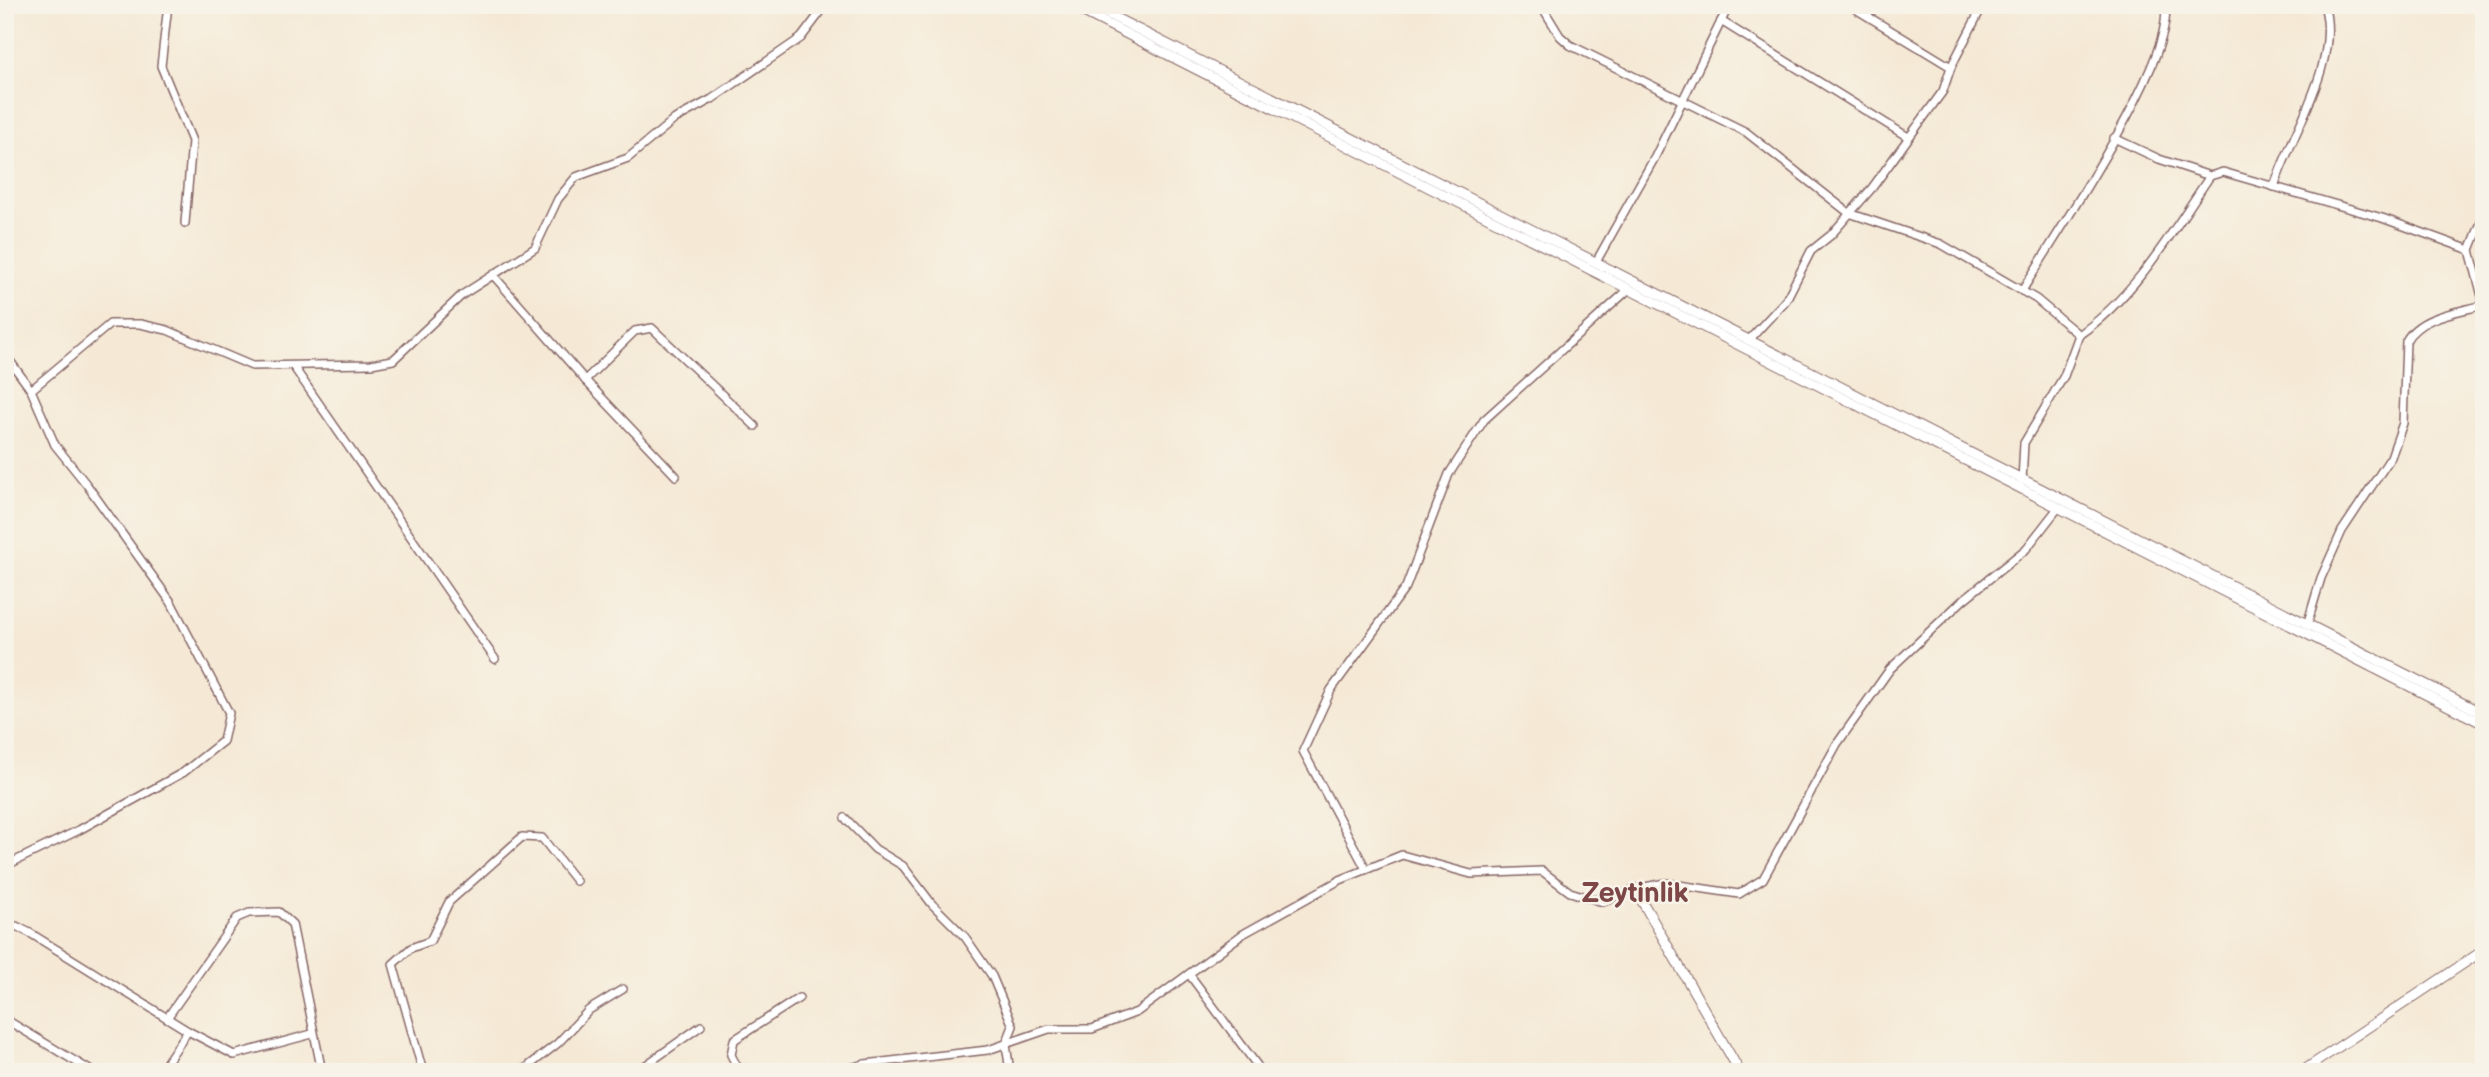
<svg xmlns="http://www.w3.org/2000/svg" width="2489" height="1077" viewBox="0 0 2489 1077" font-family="'Balsamiq Sans',sans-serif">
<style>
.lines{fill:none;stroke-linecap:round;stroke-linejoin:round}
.minor-casing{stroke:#866666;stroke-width:10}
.tertiary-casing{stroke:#866666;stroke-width:11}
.minor{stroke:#fff;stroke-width:7}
.tertiary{stroke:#fff;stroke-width:9}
.labels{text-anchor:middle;stroke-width:5;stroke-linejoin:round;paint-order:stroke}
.district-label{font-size:28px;font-weight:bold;fill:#7d4647;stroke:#f7f3e8}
</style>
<rect width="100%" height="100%" fill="#f7f3e8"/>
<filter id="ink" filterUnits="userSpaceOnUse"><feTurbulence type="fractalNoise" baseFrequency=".0143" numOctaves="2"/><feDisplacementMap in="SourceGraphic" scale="14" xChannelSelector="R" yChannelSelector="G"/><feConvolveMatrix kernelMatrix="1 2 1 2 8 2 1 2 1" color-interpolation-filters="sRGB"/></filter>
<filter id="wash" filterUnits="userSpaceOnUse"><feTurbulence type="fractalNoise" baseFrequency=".00686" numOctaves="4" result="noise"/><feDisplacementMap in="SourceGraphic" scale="28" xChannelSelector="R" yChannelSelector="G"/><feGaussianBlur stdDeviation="1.57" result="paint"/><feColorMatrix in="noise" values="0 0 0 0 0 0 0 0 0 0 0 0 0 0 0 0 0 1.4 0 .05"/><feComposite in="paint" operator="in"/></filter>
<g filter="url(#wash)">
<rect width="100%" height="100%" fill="#f5e9d5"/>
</g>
<g filter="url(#ink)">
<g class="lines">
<g class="minor-casing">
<g id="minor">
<path d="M168,5L161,66L192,141L185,223"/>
<path d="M1541,5L1560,36L1570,45L1746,132L1849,213L1941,244L2036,299L2079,335L2064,376L2024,443L2022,481"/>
<path d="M1721,21L1908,137"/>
<path d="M1951,67L1983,5"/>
<path d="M2114,138L2159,159L2210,176"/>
<path d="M2274,187C2292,132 2341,61 2324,5"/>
<path d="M2470,250L2484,304"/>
<path d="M1596,262L1655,157L1729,5"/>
<path d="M493,275L585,380L676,476"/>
<path d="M2022,291C2054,237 2176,60 2165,5"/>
<path d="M2079,335C2135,296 2172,232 2210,176L2223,172L2382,218L2470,250L2484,215"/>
<path d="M1749,340L1786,300L1811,251L1831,235L1872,188L1943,91L1951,67L1849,5"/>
<path d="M5,354L31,390L110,324H140L167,330L252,366L371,364L393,360L462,295L535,248L558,199L576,177L628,158L675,119L712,99L801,38L826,5"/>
<path d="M293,366L495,659"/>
<path d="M585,380L635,331L652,328L755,426"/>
<path d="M2307,625L2321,578L2342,531L2391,457L2403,423L2406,341C2419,316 2458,312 2484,305"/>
<path d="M845,818L875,849L903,866L932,904L965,937L992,976L1013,1026L1006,1044L1010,1072"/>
<path d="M5,866L79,830L184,772L223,741L229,713L171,602L87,485L55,445L31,390"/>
<path d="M1366,869L1303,751L1331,690L1406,587L1449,474L1484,420L1628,290"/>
<path d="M5,928L16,926L30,933L188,1031L160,1072"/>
<path d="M1189,974L1262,1072"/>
<path d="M167,1018L237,918L249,913L279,912L292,924L322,1072"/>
<path d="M5,1019L93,1072"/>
<path d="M188,1031L234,1055L312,1034"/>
<path d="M423,1072L393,964L411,948L430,941L449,902L522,837L542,838L576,881"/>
<path d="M521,1072L558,1043L589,1010L623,989"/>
<path d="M636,1072L701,1026"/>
<path d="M740,1072L731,1055L734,1040L799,998"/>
<path d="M835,1072L865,1064L988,1050L1049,1029H1092L1137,1012L1243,934L1340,880L1402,855L1471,874L1542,871L1570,892L1603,902L1635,889L1665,883L1739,894L1763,879L1837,744L1890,669L1963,600L2026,549L2058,508"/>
</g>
</g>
<g class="tertiary-casing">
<g id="tertiary">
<path d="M1070,5L2484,724"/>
<path d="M1090,5L2484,714"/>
<path d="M1635,889L1740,1072"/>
<path d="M2301,1072L2484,950"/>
</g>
</g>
<use href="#minor" class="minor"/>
<use href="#tertiary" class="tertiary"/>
</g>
</g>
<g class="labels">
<g class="district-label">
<text x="1635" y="902">Zeytinlik</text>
</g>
</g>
<rect width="2489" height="1077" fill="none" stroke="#f7f3e8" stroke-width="28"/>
</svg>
